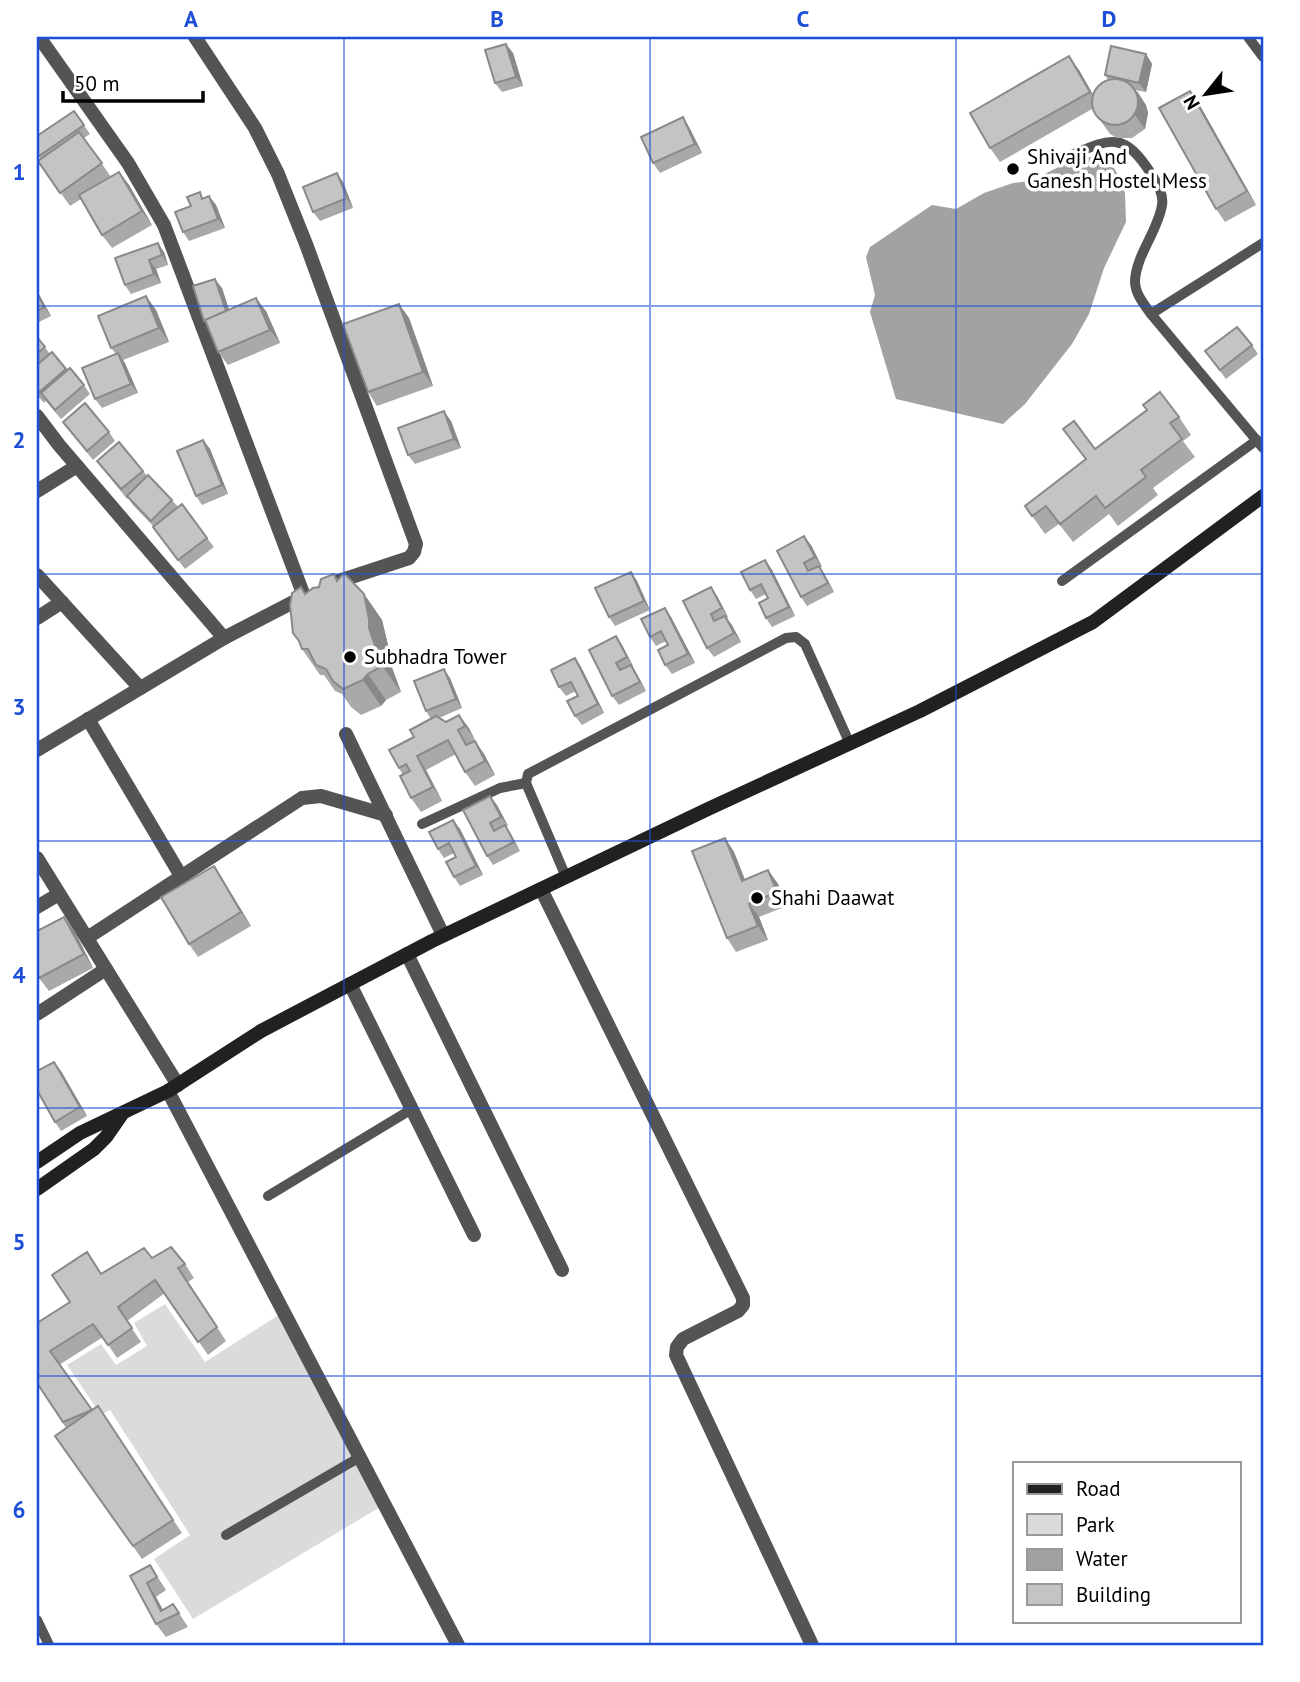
<svg xmlns="http://www.w3.org/2000/svg" width="1300" height="1682" viewBox="0 0 1300 1682" font-family="'PT Sans',sans-serif">
<style>
.green{fill:#dbdbdb}
.water{fill:#a2a2a2}
.lines{fill:none;stroke-linecap:round;stroke-linejoin:round}
.lane{stroke:#545454;stroke-width:10}
.street{stroke:#545454;stroke-width:14}
.secondary{stroke:#212121;stroke-width:14}
.wall{fill:#a9a9a9}
.shaded-wall{fill:#898989}
.building{fill:#c4c4c4;stroke:#898989;stroke-width:2}
.grid{fill:none;stroke:#1d4ed8;stroke-width:2;stroke-opacity:0.55}
.poi-dot{fill:#000;stroke:#fff;stroke-width:2.5}
.labels{text-anchor:middle;stroke-width:7;stroke-linejoin:round;paint-order:stroke}
.poi-label{font-size:21px;fill:#000;stroke:#fff;text-anchor:start}
.neatline{fill:none;stroke:#1d4ed8;stroke-width:2.5}
.grid-label{font-size:23px;text-anchor:middle;font-weight:bold;fill:#1d4ed8}
</style>
<rect width="100%" height="100%" fill="#fff"/>
<path class="green" d="M165,1304L205,1362L285,1311L387,1503L193,1619L154,1559L190,1535L110,1410L101,1415L67,1365L101,1344L116,1365L147,1346L134,1323Z"/>
<path class="water" d="M1090,157L1105,162L1114,168L1120,178L1125,193L1126,222L1104,268L1089,314L1072,344L1025,404L1003,424L896,399L870,312L875,295L866,257L870,247L932,205L956,209L984,193L1013,183L1030,181L1067,163Z"/>
<g class="lines">
<g class="lane">
<path d="M1248,37L1263,57"/>
<path d="M1067,157C1111,138 1123,130 1152,175C1157,184 1164,194 1162,205C1158,231 1136,255 1135,281C1135,294 1144,304 1151,314"/>
<path d="M1263,243L1151,314L1263,448"/>
<path d="M1062,581L1257,440"/>
<path d="M422,824L500,788L526,783"/>
<path d="M566,877L526,783L528,774L786,638L796,637L805,644L850,744"/>
<path d="M268,1196L412,1109"/>
<path d="M226,1535L360,1457"/>
<path d="M37,1620L49,1645"/>
</g>
<g class="street">
<path d="M39,37L128,163L164,225L304,596"/>
<path d="M195,37L255,128L278,174L306,244L416,544L414,552L409,558L330,584"/>
<path d="M37,416L59,445L224,638"/>
<path d="M37,491L77,466"/>
<path d="M37,575L140,688"/>
<path d="M37,618L62,602"/>
<path d="M88,719L181,876"/>
<path d="M346,734L443,935"/>
<path d="M37,750L224,638L305,596"/>
<path d="M37,858L178,1085"/>
<path d="M541,889L743,1298V1305L738,1311L683,1339L677,1347L676,1355L812,1645"/>
<path d="M37,907L59,894"/>
<path d="M87,938L302,798L321,796L386,815"/>
<path d="M407,954L562,1270"/>
<path d="M350,984L474,1235"/>
<path d="M37,1014L106,969"/>
<path d="M168,1091L458,1645"/>
</g>
<g class="secondary">
<path d="M37,1162L80,1133L168,1091L261,1031L432,941L708,809L920,711L1093,622L1263,496"/>
<path d="M37,1189L94,1149L106,1137L122,1114"/>
</g>
</g>
<g class="wall">
<path d="M513,53L523,86L502,92L495,83Z"/>
<path d="M1146,54L1152,64L1146,92L1135,90L1146,105L1148,113L1145,129L1132,138H1117L1110,134L1092,109L1000,162L990,148L1079,70L1093,95L1108,80L1105,75Z"/>
<path d="M1199,104L1256,205L1225,222L1216,209Z"/>
<path d="M74,111L90,134L84,138L111,177L119,172L129,185L152,225L112,248L102,235L81,199L70,206L38,161L41,159L37,153Z"/>
<path d="M689,127L702,153L660,173L653,163Z"/>
<path d="M343,182L353,208L320,221L313,212Z"/>
<path d="M209,196L216,205L225,228L189,241L183,232L191,206Z"/>
<path d="M164,252L168,265L156,269L161,283L131,294L125,285L115,258Z"/>
<path d="M222,288L229,310L266,311L280,343L228,365L218,352L207,325L204,321Z"/>
<path d="M37,291L51,316L37,323Z"/>
<path d="M146,296L156,310L169,342L123,360L138,393L102,408L95,399L116,354L111,348Z"/>
<path d="M399,304L409,318L433,386L377,406L368,392Z"/>
<path d="M37,337L50,354L52,352L67,370L84,385L90,394L61,419L46,401L44,403L37,395Z"/>
<path d="M1252,345L1258,354L1226,379L1205,351Z"/>
<path d="M1179,417L1191,435L1183,441L1195,457L1153,488L1158,495L1118,526L1109,514L1073,542L1059,524L1045,534L1025,506L1086,460L1063,429L1095,449Z"/>
<path d="M451,421L461,448L415,464L408,455Z"/>
<path d="M63,422L109,432L115,441L93,460Z"/>
<path d="M203,440L210,449L228,494L202,505L196,496Z"/>
<path d="M97,461L143,471L147,476L172,500L178,507L207,538L214,547L185,569L159,536L153,526L133,505L128,498L127,499Z"/>
<path d="M811,545L822,567H820L834,592L807,606L801,597L777,551Z"/>
<path d="M765,560L772,570L795,616L772,627L766,618L768,598L766,594L756,599L750,590Z"/>
<path d="M631,572L637,581L650,610L615,626L609,617Z"/>
<path d="M334,574L338,580L364,594L382,620L388,645L387,654L401,692L386,700L381,706L361,715L351,707L342,694L335,691L324,675H320L302,649L300,643L293,633L305,594L319,587Z"/>
<path d="M711,587L717,596L728,617L727,618L741,642L714,657L707,648Z"/>
<path d="M671,617L695,663L672,674L665,665L668,645L666,641L656,646L650,637Z"/>
<path d="M616,636L622,645L633,666L632,667L646,691L619,705L612,696Z"/>
<path d="M575,658L581,667L604,713L582,725L575,716L578,696L576,691L566,696L559,687Z"/>
<path d="M450,678L462,708L439,718L446,722L459,715L475,740L468,744L475,741L484,754L495,775L475,786L465,772L456,754L426,770L442,801L421,812L411,798L403,775L399,768L414,737L431,719L426,711Z"/>
<path d="M497,805L508,826L506,827L520,851L493,865L487,856L463,810Z"/>
<path d="M453,820L460,829L483,875L460,886L454,877L456,857L454,853L444,858L438,849Z"/>
<path d="M725,838L734,852L745,880L768,870L778,884L787,906L759,917L768,940L736,952L727,938Z"/>
<path d="M214,866L223,880L251,926L198,957L189,944Z"/>
<path d="M64,917L74,930L93,968L49,991L39,978Z"/>
<path d="M61,1071L87,1116L61,1131L55,1122Z"/>
<path d="M152,1258L185,1264L194,1278L188,1282L226,1341L208,1355L165,1293L127,1321L141,1342L117,1358L103,1337L59,1365L92,1410L98,1406L182,1533L142,1559L55,1436L66,1428L37,1383L70,1302L102,1273Z"/>
<path d="M150,1565L166,1590L156,1597L163,1610L173,1604L188,1627L166,1637L156,1624L130,1576Z"/>
</g>
<g class="shaded-wall">
<path d="M506,44L513,53L523,86L516,77Z"/>
<path d="M1146,54L1152,64L1146,92L1139,83Z"/>
<path d="M1069,56L1079,70L1099,105L1090,92Z"/>
<path d="M1137,91L1146,105L1148,113L1145,129L1135,115Z"/>
<path d="M1190,91L1199,104L1256,205L1247,191Z"/>
<path d="M683,117L689,127L702,153L695,144Z"/>
<path d="M119,172L129,185L152,225L142,211Z"/>
<path d="M337,173L343,182L353,208L347,198Z"/>
<path d="M209,196L216,205L225,228L218,219Z"/>
<path d="M158,243L164,252L168,265L162,255Z"/>
<path d="M149,260L156,269L161,283L154,274Z"/>
<path d="M215,279L222,288L233,322L226,313Z"/>
<path d="M37,291L51,316L44,307Z"/>
<path d="M146,296L156,310L169,342L159,328Z"/>
<path d="M256,298L266,311L280,343L270,330Z"/>
<path d="M399,304L409,318L433,386L423,372Z"/>
<path d="M118,353L125,363L138,393L131,384Z"/>
<path d="M444,411L451,421L461,448L454,439Z"/>
<path d="M203,440L210,449L228,494L222,485Z"/>
<path d="M804,536L811,545L822,567L815,557Z"/>
<path d="M765,560L772,570L795,616L789,607Z"/>
<path d="M819,566L825,575L834,592L828,583Z"/>
<path d="M631,572L637,581L650,610L644,601Z"/>
<path d="M711,587L717,596L728,617L722,608Z"/>
<path d="M364,594L382,620L388,645L387,654L401,692L382,666L369,628Z"/>
<path d="M665,608L671,617L695,663L688,654Z"/>
<path d="M725,616L732,625L741,642L734,633Z"/>
<path d="M616,636L622,645L633,666L627,657Z"/>
<path d="M575,658L581,667L604,713L598,704Z"/>
<path d="M631,665L637,674L646,691L640,682Z"/>
<path d="M444,669L450,678L462,708L456,699Z"/>
<path d="M368,674L386,700L381,706L363,680Z"/>
<path d="M459,715L469,728L475,740L465,726Z"/>
<path d="M475,741L484,754L495,775L485,761Z"/>
<path d="M417,756L426,770L442,801L433,787Z"/>
<path d="M490,796L497,805L508,826L501,817Z"/>
<path d="M453,820L460,829L483,875L476,866Z"/>
<path d="M505,825L511,834L520,851L514,842Z"/>
<path d="M725,838L734,852L751,895L742,881Z"/>
<path d="M214,866L223,880L251,926L241,912Z"/>
<path d="M768,870L778,884L787,906L777,892Z"/>
<path d="M749,904L759,917L768,940L758,926Z"/>
<path d="M64,917L74,930L93,968L84,954Z"/>
<path d="M54,1062L61,1071L87,1116L80,1107Z"/>
<path d="M147,1583L156,1597L167,1618L161,1611Z"/>
</g>
<g class="building">
<path d="M506,44L516,77L495,83L485,50Z"/>
<path d="M1111,46L1146,54L1139,83L1105,75Z"/>
<path d="M1069,56L1090,92L990,148L970,113Z"/>
<circle cx="1115" cy="102" r="23"/>
<path d="M1190,91L1247,191L1216,209L1159,108Z"/>
<path d="M74,111L84,125L39,156L37,153V136Z"/>
<path d="M683,117L695,144L653,163L641,137Z"/>
<path d="M79,132L102,163L60,193L38,161Z"/>
<path d="M119,172L142,211L102,235L79,195Z"/>
<path d="M337,173L347,198L313,212L303,187Z"/>
<path d="M200,192L202,199L209,196L218,219L183,232L175,212L191,206L187,197Z"/>
<path d="M158,243L162,255L149,260L154,274L125,285L115,258Z"/>
<path d="M215,279L226,311L204,321L193,286Z"/>
<path d="M37,293L44,307L37,311Z"/>
<path d="M146,296L159,328L111,348L98,316Z"/>
<path d="M256,298L270,330L218,352L205,320Z"/>
<path d="M399,304L423,372L368,392L343,324Z"/>
<path d="M1237,327L1252,345L1220,370L1205,351Z"/>
<path d="M37,337L45,347L37,354Z"/>
<path d="M52,352L66,369L37,394V365Z"/>
<path d="M118,353L131,384L95,399L82,368Z"/>
<path d="M70,368L84,385L55,410L41,393Z"/>
<path d="M1160,392L1179,417L1170,423L1182,439L1141,470L1146,477L1105,508L1096,496L1060,524L1046,506L1032,516L1025,506L1086,459L1063,429L1074,421L1095,449L1147,410L1143,405Z"/>
<path d="M85,403L109,432L87,451L63,422Z"/>
<path d="M444,411L454,439L408,455L398,428Z"/>
<path d="M203,440L222,485L196,496L177,451Z"/>
<path d="M119,442L143,471L121,489L97,461Z"/>
<path d="M148,475L172,500L151,521L127,496Z"/>
<path d="M182,504L207,538L178,560L153,527Z"/>
<path d="M804,536L815,557L804,563L808,571L819,566L828,583L801,597L777,551Z"/>
<path d="M765,560L789,607L766,618L759,603L768,598L761,584L750,590L741,572Z"/>
<path d="M631,572L644,601L609,617L595,588Z"/>
<path d="M344,573L364,594L369,619V628L382,666L368,674L363,680L343,689L333,681L326,669L316,665L308,649H302L299,641L293,633L290,605L292,593L301,587L305,594L313,588L319,587L321,579L334,574L337,581Z"/>
<path d="M711,587L722,608L711,614L714,621L725,616L734,633L707,648L683,601Z"/>
<path d="M665,608L688,654L665,665L658,650L668,645L661,631L650,637L641,619Z"/>
<path d="M616,636L627,657L616,663L620,670L631,665L640,682L612,696L589,650Z"/>
<path d="M575,658L598,704L575,716L567,701L578,696L571,682L559,687L551,670Z"/>
<path d="M444,669L456,699L426,711L414,681Z"/>
<path d="M459,715L465,726L458,730L466,745L475,741L485,761L465,772L448,740L417,756L433,787L411,798L400,776L410,771L406,764L399,768L389,750L414,737L410,730L436,716L446,722Z"/>
<path d="M490,796L501,817L490,823L494,831L505,825L514,842L487,856L463,810Z"/>
<path d="M453,820L476,866L454,877L446,862L456,857L449,843L438,849L429,832Z"/>
<path d="M725,838L742,881L768,870L777,892L749,904L758,926L727,938L692,851Z"/>
<path d="M214,866L241,912L189,944L161,897Z"/>
<path d="M64,917L84,954L39,978L37,973V931Z"/>
<path d="M54,1062L80,1107L55,1122L37,1090V1071Z"/>
<path d="M171,1247L185,1264L178,1268L217,1327L198,1342L155,1280L118,1307L132,1328L108,1345L93,1324L50,1351L92,1410L63,1422L37,1383V1323L70,1302L52,1275L87,1252L101,1274L144,1248L152,1258Z"/>
<path d="M98,1406L173,1520L133,1546L55,1436Z"/>
<path d="M150,1565L157,1577L147,1583L161,1611L173,1604L179,1613L156,1624L130,1576Z"/>
</g>
<path class="grid" d="M344,37V1645M650,37V1645M956,37V1645M37,306H1263M37,574H1263M37,841H1263M37,1108H1263M37,1376H1263"/>
<g class="poi-dot">
<circle cx="1013" cy="169" r="7"/>
<circle cx="350" cy="657" r="7"/>
<circle cx="757" cy="898" r="7"/>
</g>
<g class="labels">
<g class="poi-label">
<text x="1027" y="164">Shivaji And<tspan x="1027" dy="24">Ganesh Hostel Mess</tspan></text>
<text x="364" y="664">Subhadra Tower</text>
<text x="771" y="905">Shahi Daawat</text>
</g>
</g>
<rect width="1300" height="1682" fill="none" stroke="#ffffff" stroke-width="77"/>
<rect x="1013" y="1462" width="228" height="161" fill="#ffffff" stroke="#999999" stroke-width="2"/>
<rect x="1027" y="1484" width="35" height="10" fill="#212121" stroke="#999999" stroke-width="2"/>
<text x="1076" y="1496" font-size="21" fill="#000000">Road</text>
<rect x="1027" y="1514" width="35" height="21" fill="#dbdbdb" stroke="#999999" stroke-width="2"/>
<text x="1076" y="1532" font-size="21" fill="#000000">Park</text>
<rect x="1027" y="1549" width="35" height="21" fill="#a2a2a2" stroke="#999999" stroke-width="2"/>
<text x="1076" y="1566" font-size="21" fill="#000000">Water</text>
<rect x="1027" y="1584" width="35" height="21" fill="#c4c4c4" stroke="#999999" stroke-width="2"/>
<text x="1076" y="1602" font-size="21" fill="#000000">Building</text>
<g transform="translate(1206 94) rotate(240)" stroke="#ffffff" stroke-width="5" paint-order="stroke">
<path d="M0-5L12 26L0 18L-12 26Z" fill="#000000"/>
<text y="-10" font-size="19" font-weight="bold" text-anchor="middle" fill="#000000">N</text>
</g>
<path d="M63 91v10h140v-10" fill="none" stroke="#000000" stroke-width="3.5"/>
<text x="74" y="91" font-size="21" fill="#000000" stroke="#ffffff" stroke-width="5" paint-order="stroke">50 m</text>
<rect x="38" y="38" width="1224" height="1606" class="neatline"/>
<g class="grid-label">
<text x="191" y="27">A</text>
<text x="497" y="27">B</text>
<text x="803" y="27">C</text>
<text x="1109" y="27">D</text>
<text x="19" y="180">1</text>
<text x="19" y="448">2</text>
<text x="19" y="715">3</text>
<text x="19" y="983">4</text>
<text x="19" y="1250">5</text>
<text x="19" y="1518">6</text>
</g>
</svg>
